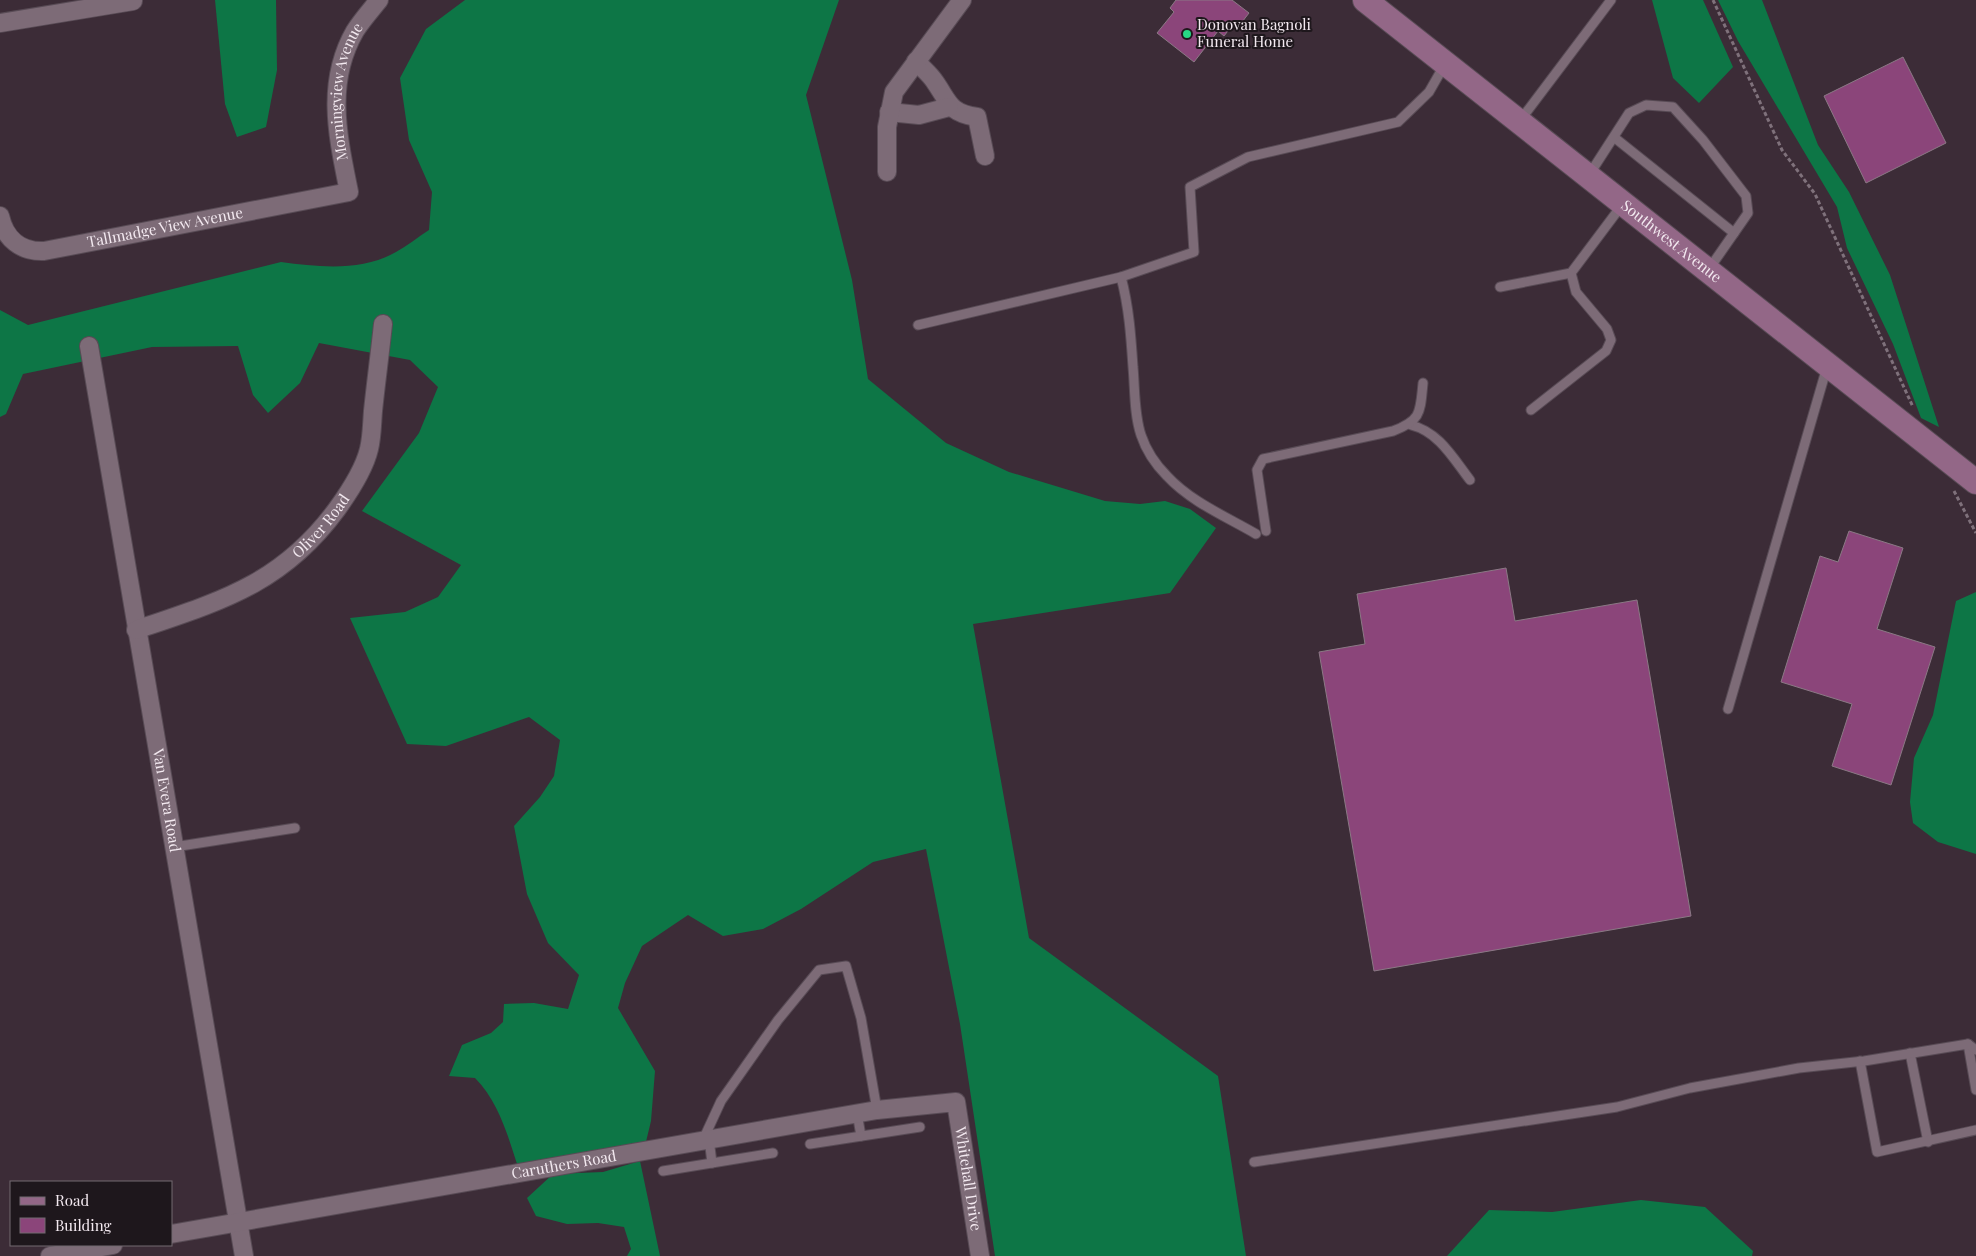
<svg xmlns="http://www.w3.org/2000/svg" width="1976" height="1256" viewBox="0 0 1976 1256" font-family="'Playfair Display',serif">
<style>
.forest{fill:#0d7646}
.building{fill:#8b457a;stroke:#8b7985}
.lines{fill:none;stroke-linecap:round;stroke-linejoin:round}
.lane-casing{stroke:#584b55;stroke-width:11}
.street-casing{stroke:#584b55;stroke-width:20}
.secondary-casing{stroke:#584b55;stroke-width:26}
.path{stroke:#7f717b;stroke-width:3;stroke-dasharray:4 2.5;stroke-linecap:butt}
.lane{stroke:#7d6b77;stroke-width:9}
.street{stroke:#7d6b77;stroke-width:18}
.secondary{stroke:#936787;stroke-width:24}
.poi-dot{fill:#27d885;stroke:#1e171c;stroke-width:2}
.labels{text-anchor:middle;stroke-width:4;stroke-linejoin:round;paint-order:stroke}
.poi-label{font-size:15px;fill:#f3e9f0;stroke:#1e171c;text-anchor:start}
.street-label{font-size:15px;fill:#f3e9f0;stroke:#1e171c}
</style>
<rect width="100%" height="100%" fill="#3c2c37"/>
<g class="forest">
<path d="M215,0H276L277,70L266,127L237,137L225,104Z"/>
<path d="M465,0H839L806,95L852,280L868,379L946,443L1009,472L1105,501L1140,504L1165,501L1190,509L1216,528L1170,593L973,624L1029,938L1218,1076L1246,1256H995L960,1024L926,849L873,862L801,909L763,929L723,936L688,915L642,946L625,983L618,1008L655,1071L651,1121L644,1150L520,1173C509,1140 500,1103 475,1078L449,1076L462,1045L491,1033L503,1022L504,1004L534,1003L568,1009L579,975L548,943L527,894L514,826L540,797L554,776L560,740L529,717L446,746L407,744L350,618L405,612L438,597L461,565L362,511L419,433L438,387L410,360L319,343L300,383L268,413L253,395L238,346L152,347L23,374L6,414L0,417V310L28,325L281,262C319,267 361,272 396,252C407,246 418,237 429,230L432,192L409,140L400,78L426,29Z"/>
<path d="M1652,0H1703L1733,67L1699,103L1673,78Z"/>
<path d="M1718,0H1762L1818,145L1849,192L1890,275L1939,427L1921,418L1893,344L1847,248L1837,207L1738,41Z"/>
<path d="M1976,592V854L1938,842L1913,823L1910,802L1914,758L1933,715L1956,601Z"/>
<path d="M640,1161L660,1256H627L631,1249L624,1227L598,1223L567,1224L536,1216L527,1198L553,1174L603,1172Z"/>
<path d="M1641,1200L1705,1207L1753,1251L1752,1256H1447L1489,1210L1552,1212Z"/>
</g>
<g class="building">
<path d="M1176,0H1232L1249,13L1239,26L1234,23L1224,36L1218,31L1194,62L1157,33L1174,12L1170,8Z"/>
<path d="M1903,57L1946,143L1866,183L1824,96Z"/>
<path d="M1849,531L1903,548L1877,629L1935,647L1891,785L1832,766L1852,704L1781,682L1820,556L1838,562Z"/>
<path d="M1506,568L1515,621L1637,600L1691,916L1374,971L1319,652L1365,644L1357,594Z"/>
</g>
<g class="lines">
<g class="lane-casing">
<g id="lane">
<path d="M1519,122L1611,0"/>
<path d="M1615,138L1734,233"/>
<path d="M1589,175L1629,113L1646,105L1673,107L1703,140L1746,196L1748,213L1709,269"/>
<path d="M1121,277C1129,307 1131,337 1133,367C1135,389 1134,414 1141,435C1146,450 1156,465 1167,476C1191,502 1227,517 1256,534"/>
<path d="M1500,287L1571,273L1622,205"/>
<path d="M918,325L1121,277L1194,252L1190,187L1248,157L1398,122L1429,92L1445,64"/>
<path d="M1531,410L1606,351L1611,340L1607,329L1576,292L1571,273"/>
<path d="M1411,425C1439,432 1453,458 1470,480"/>
<path d="M1266,531L1257,470L1263,459L1393,431C1422,420 1420,412 1423,383"/>
<path d="M1728,709L1827,367"/>
<path d="M174,847L295,828"/>
<path d="M1968,1044L1976,1090"/>
<path d="M1910,1053L1928,1142"/>
<path d="M1860,1061L1877,1152L1976,1130"/>
<path d="M857,1113L861,1136"/>
<path d="M709,1139L712,1163"/>
<path d="M703,1140L721,1101L778,1020L819,970L846,966L861,1018L877,1110"/>
<path d="M810,1144L920,1127"/>
<path d="M1254,1162L1617,1107L1690,1088L1799,1068L1864,1061L1968,1044L1976,1050"/>
<path d="M663,1171L773,1153"/>
</g>
</g>
<g class="street-casing">
<g id="street">
<path d="M0,23L133,1"/>
<path d="M916,61C922,68 930,74 935,82C949,102 949,113 977,117L985,156"/>
<path d="M889,112L919,115L949,107"/>
<path d="M887,172V127L894,92L962,0"/>
<path id="s1" d="M0,216C5,239 21,252 44,251L349,192C338,137 325,83 355,31C362,20 371,10 379,0"/>
<path id="s2" d="M89,346L244,1256"/>
<path id="s3" d="M136,630C221,601 282,584 337,509C350,491 364,470 369,449C372,437 372,423 373,411C376,382 380,353 383,324"/>
<path id="s4" d="M171,1234L877,1110L956,1102L980,1256"/>
<path d="M50,1256L113,1245"/>
</g>
</g>
<g class="secondary-casing">
<g id="secondary">
<path id="s5" d="M1365,0L1976,482"/>
</g>
</g>
<g class="path">
<path d="M1713,0L1782,150L1815,194L1913,407"/>
<path d="M1954,491L1976,533"/>
</g>
<use href="#lane" class="lane"/>
<use href="#street" class="street"/>
<use href="#secondary" class="secondary"/>
</g>
<circle class="poi-dot" cx="1187" cy="34" r="5"/>
<g class="labels">
<g class="poi-label">
<text x="1197" y="30">Donovan Bagnoli<tspan x="1197" dy="17">Funeral Home</tspan></text>
</g>
<g class="street-label">
<text dy="5" stroke="none"><textPath href="#s1" startOffset="475">Morningview Avenue</textPath></text>
<text dy="5" stroke="none"><textPath href="#s1" startOffset="185">Tallmadge View Avenue</textPath></text>
<text dy="5" stroke="none"><textPath href="#s5" startOffset="390">Southwest Avenue</textPath></text>
<text dy="5" stroke="none"><textPath href="#s3" startOffset="216">Oliver Road</textPath></text>
<text dy="5" stroke="none"><textPath href="#s2" startOffset="461">Van Evera Road</textPath></text>
<text dy="5" stroke="none"><textPath href="#s4" startOffset="399">Caruthers Road</textPath></text>
<text dy="5" stroke="none"><textPath href="#s4" startOffset="874">Whitehall Drive</textPath></text>
</g>
</g>
<rect x="10" y="1181" width="162" height="65" fill="#1e171c" stroke="#736b71"/>
<rect x="20" y="1197" width="25" height="8" fill="#936787" stroke="#736b71"/>
<text x="55" y="1206" font-size="15" fill="#f3e9f0">Road</text>
<rect x="20" y="1218" width="25" height="15" fill="#8b457a" stroke="#736b71"/>
<text x="55" y="1231" font-size="15" fill="#f3e9f0">Building</text>
</svg>
